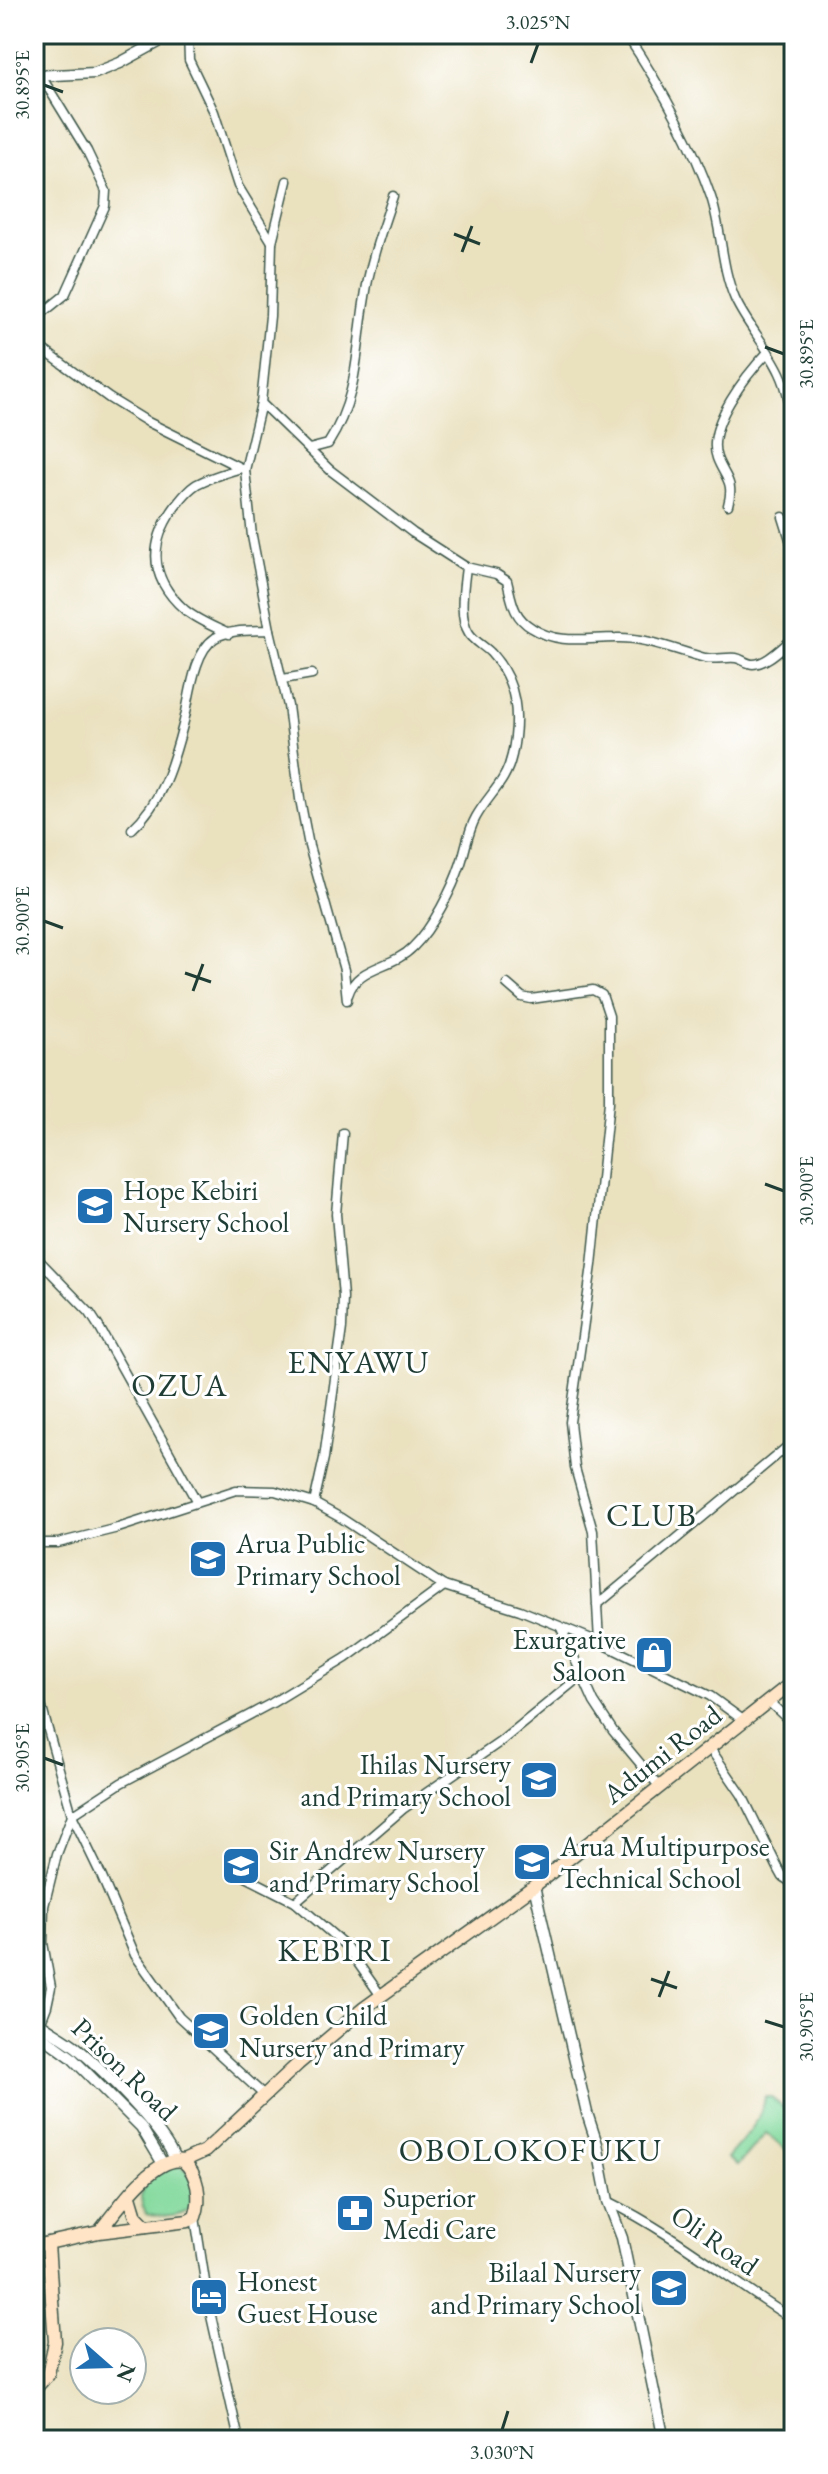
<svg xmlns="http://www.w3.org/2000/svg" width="828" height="2474" viewBox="0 0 828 2474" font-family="'EB Garamond',serif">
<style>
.green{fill:#83d99d;stroke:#518b68;stroke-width:2}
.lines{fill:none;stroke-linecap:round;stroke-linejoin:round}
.minor-casing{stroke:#3d5649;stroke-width:11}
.tertiary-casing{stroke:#3d5649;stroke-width:13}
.secondary-casing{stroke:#3d5649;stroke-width:15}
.minor{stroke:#fff;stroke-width:8}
.tertiary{stroke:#fff;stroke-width:10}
.secondary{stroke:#ffe4c6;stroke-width:12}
.ticks{fill:none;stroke:#1f3d34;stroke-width:3}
.labels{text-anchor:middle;stroke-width:6;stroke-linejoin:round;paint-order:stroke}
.poi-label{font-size:28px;fill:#1f3d34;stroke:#fff;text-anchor:start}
.street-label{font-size:28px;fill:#1f3d34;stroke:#fff}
.quarter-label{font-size:32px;letter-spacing:2px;fill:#1f3d34;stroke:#fff}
.neatline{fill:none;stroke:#1f3d34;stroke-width:3}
.ticks-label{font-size:20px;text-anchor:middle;fill:#1f3d34}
</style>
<rect width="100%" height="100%" fill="#fff"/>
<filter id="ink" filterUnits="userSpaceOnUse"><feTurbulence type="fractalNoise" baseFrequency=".0125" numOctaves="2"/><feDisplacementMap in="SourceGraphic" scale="16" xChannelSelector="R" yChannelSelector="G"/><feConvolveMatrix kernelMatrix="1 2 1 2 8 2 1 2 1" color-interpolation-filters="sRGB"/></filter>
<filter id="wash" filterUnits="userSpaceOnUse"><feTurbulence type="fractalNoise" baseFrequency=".006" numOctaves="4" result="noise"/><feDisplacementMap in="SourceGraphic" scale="32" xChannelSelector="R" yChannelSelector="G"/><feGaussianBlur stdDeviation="1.8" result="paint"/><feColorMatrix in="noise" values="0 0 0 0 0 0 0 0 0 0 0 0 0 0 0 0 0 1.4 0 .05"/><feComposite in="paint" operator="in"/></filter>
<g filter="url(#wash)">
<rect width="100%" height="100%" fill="#eae1bf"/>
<g class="green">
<path d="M765,2097H770L794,2116V2156L766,2133L737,2166L727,2158C742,2140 762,2122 765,2097Z"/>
<path d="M174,2163L192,2173C192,2182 195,2193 194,2201C191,2219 158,2218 146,2214C131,2184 152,2178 174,2163Z"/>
</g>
</g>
<g filter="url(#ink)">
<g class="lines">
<g class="minor-casing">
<g id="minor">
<path d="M188,34L189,60L214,112L238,186L272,242"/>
<path d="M626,34C660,85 691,139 711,197C722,230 721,267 735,299C747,325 768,347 780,373C789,392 791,412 794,432"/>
<path d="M287,181L272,242L270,316L261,403L245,470L252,536L270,630L288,706L300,799L309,846L344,970L347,1000"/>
<path d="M34,320L65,295L105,206L106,191L87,151L41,76"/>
<path d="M34,343L109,398L148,422L245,470"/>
<path d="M261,403L330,470L413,533L466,567L496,574L507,581C512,601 513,617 532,628C558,645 586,638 616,638C647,637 675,650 705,658C716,660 725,657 736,658C742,659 747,664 753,664C767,664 783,646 794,638"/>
<path d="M309,449L328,444C359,396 356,350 365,297C370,262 382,229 393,196"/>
<path d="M728,505C735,481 724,477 717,458C705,426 748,373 768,352"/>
<path d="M783,517L794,552"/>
<path d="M229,634C214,627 197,620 185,610C151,580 148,547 172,511C179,501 187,490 197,484C210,477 225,473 238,469"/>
<path d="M283,679L312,674"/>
<path d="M132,829C162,802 173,763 183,725C190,701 192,653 215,638C230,629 253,631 270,630"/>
<path d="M507,984L522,997L531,999L593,990L602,995L609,1016V1102L592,1265L570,1422L575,1468L593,1531L599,1642"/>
<path d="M348,995C357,965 392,969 413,947C432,929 453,888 461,863C466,848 468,831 476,817C489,794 506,783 512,755C520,717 518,683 491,653C484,646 474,641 469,633C458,616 464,586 466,567"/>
<path d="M34,1255L90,1313L99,1327L197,1502"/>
<path d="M314,1503L324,1458L342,1328L343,1297L336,1214L343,1133"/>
<path d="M34,1543H58L118,1528L236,1490L275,1491L314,1503L341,1518L444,1586L520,1610L599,1642L710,1696L743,1720"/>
<path d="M597,1605L794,1441"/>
<path d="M561,1628L594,1702L613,1731L659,1786"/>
<path d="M34,1680L72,1815L101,1875L135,1955L179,2017L264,2095"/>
<path d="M768,1701L794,1725"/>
<path d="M709,1747L742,1795L778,1868L783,1877L794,1884"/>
<path d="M246,1877L295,1902L346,1946L381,1996"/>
<path d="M295,1902L403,1809L500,1742L582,1675"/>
<path d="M38,2029L47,2006L51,1987L43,1943L44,1906L57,1854L72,1815L121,1783L272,1703L346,1658L444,1586"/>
<path d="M608,2201C675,2234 731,2281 794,2320"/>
<path d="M195,2217L209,2307L239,2440"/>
<path d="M747,2436L769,2440"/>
</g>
</g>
<g class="tertiary-casing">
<g id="tertiary">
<path d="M34,76L95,73L120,63L173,34"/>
<path d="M534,1886L587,2113L597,2144L608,2201L622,2238L664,2440"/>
<path d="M34,2019C47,2029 63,2037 76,2047C102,2069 164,2129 175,2160"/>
<path d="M34,2030L71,2057L141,2127L163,2164"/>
</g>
</g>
<g class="secondary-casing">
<g id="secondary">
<path d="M183,2161L205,2151L298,2064L364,2008L534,1886L794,1681"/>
<path d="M130,2196L136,2216L146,2226"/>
<path d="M34,2246L99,2232L188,2221L195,2217C202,2198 198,2174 183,2161C154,2155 116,2211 99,2232"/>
<path d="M34,2390L48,2374L55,2342L48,2244"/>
</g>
</g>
<use href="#minor" class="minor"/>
<use href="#tertiary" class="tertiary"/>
<use href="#secondary" class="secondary"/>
</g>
</g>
<path class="ticks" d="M531,63L538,44M44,85L63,92M454,234L480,244M462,252L472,226M765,347L784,354M44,921L63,928M185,973L211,982M193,991L203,964M765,1184L784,1191M44,1758L63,1765M651,1979L677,1988M659,1997L669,1971M765,2021L784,2027M502,2430L508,2411"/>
<defs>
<g id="school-square" transform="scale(2)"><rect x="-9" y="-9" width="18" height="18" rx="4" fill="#1f6fb2" stroke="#fff"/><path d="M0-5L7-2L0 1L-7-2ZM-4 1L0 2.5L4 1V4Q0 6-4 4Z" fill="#fff"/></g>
<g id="shop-square" transform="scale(2)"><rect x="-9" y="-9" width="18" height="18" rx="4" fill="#1f6fb2" stroke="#fff"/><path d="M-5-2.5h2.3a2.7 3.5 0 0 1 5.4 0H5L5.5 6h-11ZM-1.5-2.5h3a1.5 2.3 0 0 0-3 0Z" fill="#fff"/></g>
<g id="university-square" transform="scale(2)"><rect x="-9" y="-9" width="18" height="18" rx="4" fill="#1f6fb2" stroke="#fff"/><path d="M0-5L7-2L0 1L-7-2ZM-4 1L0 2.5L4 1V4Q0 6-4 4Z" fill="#fff"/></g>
<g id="pharmacy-square" transform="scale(2)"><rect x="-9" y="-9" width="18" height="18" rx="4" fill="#1f6fb2" stroke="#fff"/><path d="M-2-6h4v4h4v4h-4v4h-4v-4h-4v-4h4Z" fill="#fff"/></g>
<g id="hotel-square" transform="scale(2)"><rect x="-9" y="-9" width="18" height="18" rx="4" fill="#1f6fb2" stroke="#fff"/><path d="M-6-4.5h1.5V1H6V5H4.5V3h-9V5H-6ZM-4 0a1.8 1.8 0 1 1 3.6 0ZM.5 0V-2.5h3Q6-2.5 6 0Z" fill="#fff"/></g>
</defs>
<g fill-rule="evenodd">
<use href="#school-square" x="95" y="1206"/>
<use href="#school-square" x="208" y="1559"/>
<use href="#shop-square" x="654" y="1655"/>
<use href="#school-square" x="539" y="1780"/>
<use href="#university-square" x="532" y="1862"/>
<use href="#school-square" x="241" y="1866"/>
<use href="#school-square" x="211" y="2031"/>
<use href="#pharmacy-square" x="355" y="2213"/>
<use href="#school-square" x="669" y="2288"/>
<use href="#hotel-square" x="209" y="2297"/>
</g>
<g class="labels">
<g class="poi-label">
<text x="123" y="1200">Hope Kebiri<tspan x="123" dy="32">Nursery School</tspan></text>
<text x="236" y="1553">Arua Public<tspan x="236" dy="32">Primary School</tspan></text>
<text x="626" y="1649" text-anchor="end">Exurgative<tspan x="626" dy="32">Saloon</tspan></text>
<text x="511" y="1774" text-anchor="end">Ihilas Nursery<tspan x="511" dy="32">and Primary School</tspan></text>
<text x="560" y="1856">Arua Multipurpose<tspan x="560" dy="32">Technical School</tspan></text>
<text x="269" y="1860">Sir Andrew Nursery<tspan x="269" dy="32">and Primary School</tspan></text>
<text x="239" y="2025">Golden Child<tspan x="239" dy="32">Nursery and Primary</tspan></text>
<text x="383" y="2207">Superior<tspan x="383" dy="32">Medi Care</tspan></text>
<text x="641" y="2282" text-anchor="end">Bilaal Nursery<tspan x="641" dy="32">and Primary School</tspan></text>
<text x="237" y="2291">Honest<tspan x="237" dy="32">Guest House</tspan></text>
</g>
<g class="street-label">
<text transform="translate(662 1754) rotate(-38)" y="10">Adumi Road</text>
<text transform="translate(125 2069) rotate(44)" y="10">Prison Road</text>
<text transform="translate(715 2240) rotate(35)" y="10">Oli Road</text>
</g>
<g class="quarter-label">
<text x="359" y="1373">ENYAWU</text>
<text x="180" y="1396">OZUA</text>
<text x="652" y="1526">CLUB</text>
<text x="335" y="1961">KEBIRI</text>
<text x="531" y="2161">OBOLOKOFUKU</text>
</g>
</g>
<rect width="828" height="2474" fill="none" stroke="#fff" stroke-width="88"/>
<g transform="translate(108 2366) rotate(110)"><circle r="38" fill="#ffffff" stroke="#a5b1ae" stroke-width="2"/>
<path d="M0-6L14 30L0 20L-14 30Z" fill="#1f6fb2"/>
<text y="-12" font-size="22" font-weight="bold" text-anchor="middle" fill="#1f3d34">N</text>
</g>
<rect x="44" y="44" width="740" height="2386" class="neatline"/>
<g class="ticks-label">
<text x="538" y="29">3.025°N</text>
<text transform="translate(22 85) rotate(-90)" y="7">30.895°E</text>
<text transform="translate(806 354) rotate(-90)" y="7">30.895°E</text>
<text transform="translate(22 921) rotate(-90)" y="7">30.900°E</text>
<text transform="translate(806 1191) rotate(-90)" y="7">30.900°E</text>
<text transform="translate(22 1758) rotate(-90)" y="7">30.905°E</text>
<text transform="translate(806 2027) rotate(-90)" y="7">30.905°E</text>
<text x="502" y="2459">3.030°N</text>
</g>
</svg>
